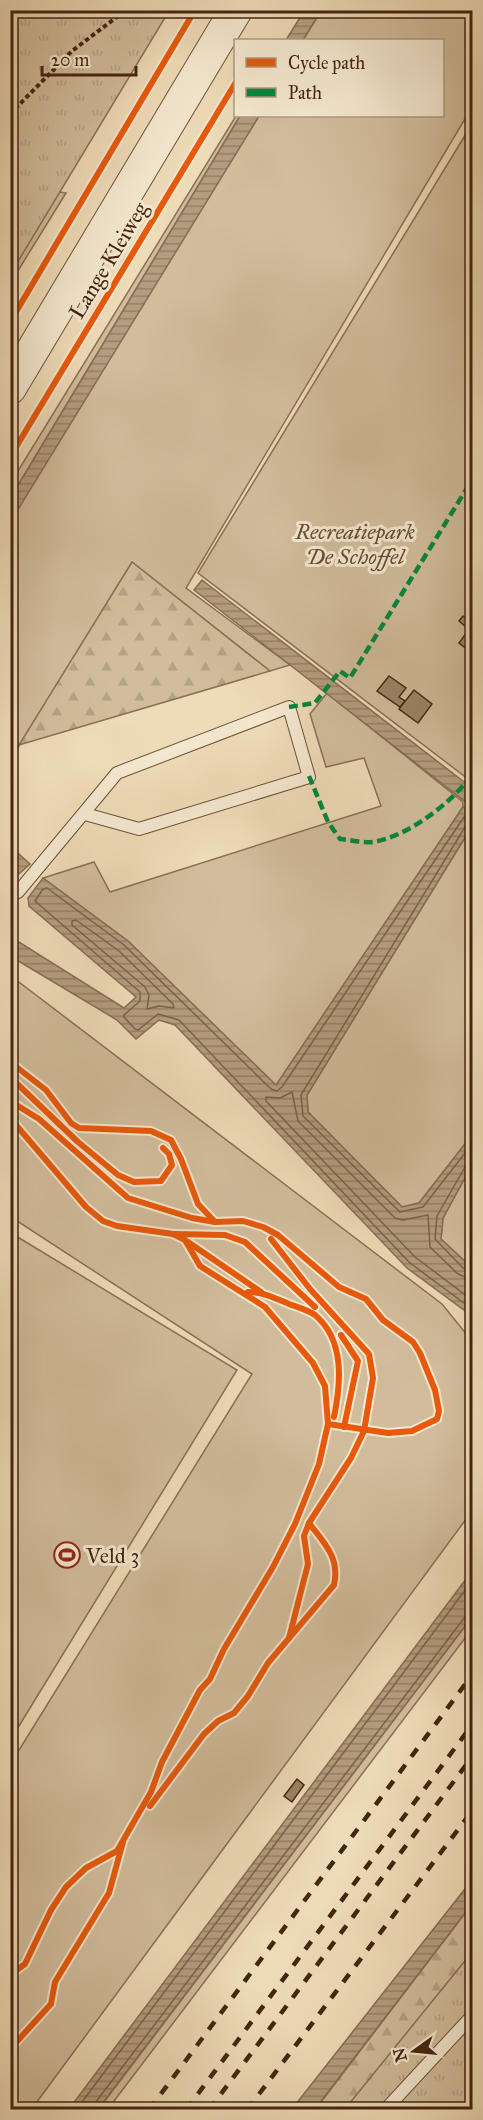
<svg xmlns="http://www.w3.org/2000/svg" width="483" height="2120" viewBox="0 0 483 2120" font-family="'IM FELL Great Primer',serif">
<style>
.green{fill:#d1bc9b;stroke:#8a7056;stroke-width:1.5}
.forest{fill:url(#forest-firs);stroke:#8a7056;stroke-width:1.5}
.park{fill:url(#park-tufts);stroke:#8a7056;stroke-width:1.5}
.water{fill:url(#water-rules);stroke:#876d53;stroke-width:1.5}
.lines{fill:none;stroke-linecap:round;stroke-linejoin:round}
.shore{stroke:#7c6148;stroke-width:1.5}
.building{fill:#9c8467;stroke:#442511;stroke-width:1.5}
.service-casing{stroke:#6e523a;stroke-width:14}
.tertiary-casing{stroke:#6e523a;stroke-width:34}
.path{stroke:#442511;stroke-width:4;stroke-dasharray:4.5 3;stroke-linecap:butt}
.service{stroke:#f4e8d0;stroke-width:12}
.tertiary{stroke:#f4e8d0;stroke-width:32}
.rail{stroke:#442511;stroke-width:4.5;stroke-dasharray:10 10;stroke-linecap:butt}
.quiet{stroke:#00873e;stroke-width:4.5;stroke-dasharray:9 4.5;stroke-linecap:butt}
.cycleway-casing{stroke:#f4e8d0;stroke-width:10}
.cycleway{stroke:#e8590c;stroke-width:6}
.labels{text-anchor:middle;stroke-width:6;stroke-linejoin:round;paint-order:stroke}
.street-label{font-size:22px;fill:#442511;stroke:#f4e8d0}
.park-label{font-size:22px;font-style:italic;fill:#674b34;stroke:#f4e8d0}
.poi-label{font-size:22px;fill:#442511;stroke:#f4e8d0;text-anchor:start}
</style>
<defs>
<pattern id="forest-firs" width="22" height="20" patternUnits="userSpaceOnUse" patternTransform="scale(1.5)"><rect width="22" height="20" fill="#d1bc9b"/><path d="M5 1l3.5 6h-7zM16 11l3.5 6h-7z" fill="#b5a184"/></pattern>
<pattern id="park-tufts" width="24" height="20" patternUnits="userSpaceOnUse" patternTransform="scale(1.5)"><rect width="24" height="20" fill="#d1bc9b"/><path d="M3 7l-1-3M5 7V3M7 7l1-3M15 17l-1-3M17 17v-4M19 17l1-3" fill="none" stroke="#b5a184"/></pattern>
<pattern id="water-rules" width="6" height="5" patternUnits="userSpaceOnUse" patternTransform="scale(1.5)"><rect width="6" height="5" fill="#b49d7f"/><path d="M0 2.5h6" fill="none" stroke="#948067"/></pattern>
</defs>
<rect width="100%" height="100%" fill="#eedbb7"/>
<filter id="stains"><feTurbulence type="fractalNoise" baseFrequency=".00333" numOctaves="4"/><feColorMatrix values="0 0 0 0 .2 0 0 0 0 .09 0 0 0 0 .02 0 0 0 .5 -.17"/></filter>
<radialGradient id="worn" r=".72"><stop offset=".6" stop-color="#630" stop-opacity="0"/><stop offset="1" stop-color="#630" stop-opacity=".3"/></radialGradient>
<g class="green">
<path d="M321,11H472V107L186,588L290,665L270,671L132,562L11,759L10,521L259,116H442V40H303Z"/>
<path d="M236,116H240L11,497L10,484Z"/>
<path d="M472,124V782L198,573Z"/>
<path d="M11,179L21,185L66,193L11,282Z"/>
<path d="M327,693L463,802V807L276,1086L128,941L43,878L94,862L110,892L381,806L364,758L326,767L310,714Z"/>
<path d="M472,826V1135L419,1203L402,1207L308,1112L307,1095Z"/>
<path d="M11,976L442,1304L472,1341V1511L31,2110L11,2109V1763L252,1374L11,1217Z"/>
<path d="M472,1165V1268L441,1239L443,1218Z"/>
<path d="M11,1233L237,1370L11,1739Z"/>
<path d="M472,1617V1629L108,2109L98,2110Z"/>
</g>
<g class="forest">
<path d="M132,562L270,671L19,745Z"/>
<path d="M472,1904V1996L364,2109L315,2110Z"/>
</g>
<g class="park">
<path d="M11,10L169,11L11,273L10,11Z"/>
<path d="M472,1952V2109H345Z"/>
</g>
<g class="water">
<path d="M304,11H321L303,40H286Z"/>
<path d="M240,116H259L11,521V497Z"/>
<path d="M202,580L472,788V807L194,590Z"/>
<path d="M463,807L472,812V826L307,1095L308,1112L402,1207L419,1203L472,1135V1165L443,1218L441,1239L472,1268V1316L407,1268L175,1025L159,1020L136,1039L117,1020L10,956L11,937L124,1008L136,997L29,906L28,898L43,878L128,941L276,1085Z"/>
<path d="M10,846L30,864L11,881H10Z"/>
<path d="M472,1571V1617L98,2109H69Z"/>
<path d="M472,1880V1904L315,2109H292Z"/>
</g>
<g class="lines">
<g class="shore">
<path d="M472,817H464L282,1087L277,1091L271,1089L124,945L47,888L43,889L35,901L140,992V1001L123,1016L135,1029L138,1030L158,1014L179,1020L410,1263L472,1309"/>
<path d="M472,824L465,827L301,1095L303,1116L400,1212L423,1207L472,1144"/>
<path d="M76,920L119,951L173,1004L174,1008L159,1006L147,1009L149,995L145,987L72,925V921Z"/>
<path d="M472,1163L465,1167L437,1216L435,1239L463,1268L472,1272"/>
<path d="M472,1280L458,1274L430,1247L428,1215L403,1220L395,1218L298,1121L292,1092L280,1098L266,1097V1101L415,1257L472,1300"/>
<path d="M76,2110L472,1581"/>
<path d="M94,2110L95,2103L465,1617L472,1615"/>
</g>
</g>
<g class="building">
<path d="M463,616L471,622L466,627L459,621Z"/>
<path d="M472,625V653L459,643Z"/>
<path d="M389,676L406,688L399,697L405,701L400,707L377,691Z"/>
<path d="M414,690L432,704L418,723L399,709Z"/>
<path d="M297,1779L304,1785L292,1802L284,1796Z"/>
</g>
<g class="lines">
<g class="service-casing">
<g id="service">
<path d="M10,896L18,892L117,773L289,707L309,777L139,829L85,814"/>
<path d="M385,2110L472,2016"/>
</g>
</g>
<g class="tertiary-casing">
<path id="tertiary" d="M10,388L236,10"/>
</g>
<path class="path" d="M10,114L72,51L126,10"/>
<use href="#service" class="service"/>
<use href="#tertiary" class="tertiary"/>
<g class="rail">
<path d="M149,2110L472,1675"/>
<path d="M186,2110L472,1725"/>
<path d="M209,2110L472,1757"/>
<path d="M247,2110L472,1811"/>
</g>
<g class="quiet">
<path d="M289,707L315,703L340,671L350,678L472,480"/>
<path d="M309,776L328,822L340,839C351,840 363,843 373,842C406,837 447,806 467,781L472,780"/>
</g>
<g class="cycleway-casing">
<g id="cycleway">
<path d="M10,322L195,10"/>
<path d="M10,457L236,82"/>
<path d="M10,1062L46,1090L71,1123L79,1128L151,1131L171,1140L181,1159L198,1204L215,1222"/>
<path d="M10,1077L78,1142L118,1175L134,1182L161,1181L172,1165L169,1154L163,1148"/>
<path d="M10,1101L39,1119L128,1198L192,1218L215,1222L243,1221L263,1227L278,1235L339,1287L366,1299L383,1320L413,1342L420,1353L435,1390L439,1411L437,1419L412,1431L388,1433L328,1424"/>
<path d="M10,1118L86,1207L103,1221L117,1226L173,1234L185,1240L200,1266L265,1307L313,1363L325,1386L328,1424L319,1464L295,1524L273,1567L224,1649L210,1679L200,1690L162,1762L151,1792L117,1851L86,1868L66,1887L51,1910L25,1964L10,1975"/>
<path d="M173,1234L225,1235L245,1242L315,1307"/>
<path d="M271,1239L310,1289L369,1354L373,1378L364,1431L351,1458L309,1523L304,1536L308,1564L289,1638"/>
<path d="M188,1242L261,1292"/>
<path d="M248,1292C263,1292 275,1298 289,1304C297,1307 308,1310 315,1315C345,1340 341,1383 334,1417"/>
<path d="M341,1335L358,1361L344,1427"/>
<path d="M150,1806L204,1734L218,1721L234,1713L248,1696L268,1663L334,1585C340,1558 325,1544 309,1523"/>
<path d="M10,2049L51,2004L55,1982L109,1893L123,1842"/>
</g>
</g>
<use href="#cycleway" class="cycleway"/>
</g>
<defs>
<g id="stadium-ring" transform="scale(1.35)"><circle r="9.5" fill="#f4e8d0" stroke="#8f2418" stroke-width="1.5"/><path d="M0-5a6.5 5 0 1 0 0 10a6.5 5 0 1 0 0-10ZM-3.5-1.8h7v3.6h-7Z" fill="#8f2418"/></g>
</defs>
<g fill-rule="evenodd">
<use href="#stadium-ring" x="67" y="1555"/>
</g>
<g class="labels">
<g class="street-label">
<text transform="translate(108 260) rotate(-59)" y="8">Lange Kleiweg</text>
</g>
<g class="park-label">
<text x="355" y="539">Recreatiepark<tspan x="355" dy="25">De Schoffel</tspan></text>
</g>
<g class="poi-label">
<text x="86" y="1563">Veld 3</text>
</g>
</g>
<rect width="483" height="2120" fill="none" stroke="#eedbb7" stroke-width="36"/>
<rect x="12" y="12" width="459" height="2096" fill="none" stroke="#442511" stroke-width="3"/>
<rect x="18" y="18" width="447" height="2084" fill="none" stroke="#442511" stroke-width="1.5"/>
<rect x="234" y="39" width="210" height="78" fill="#f4e8d0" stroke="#ae9a84" stroke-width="1.5"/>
<rect x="246" y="58" width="30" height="9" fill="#e8590c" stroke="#ae9a84" stroke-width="1.5"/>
<text x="288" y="69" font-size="18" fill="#442511">Cycle path</text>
<rect x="246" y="88" width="30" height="9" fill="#00873e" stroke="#ae9a84" stroke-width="1.5"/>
<text x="288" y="99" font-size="18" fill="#442511">Path</text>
<g transform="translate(414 2051) rotate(255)" stroke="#f4e8d0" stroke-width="4.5" paint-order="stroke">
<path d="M0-4.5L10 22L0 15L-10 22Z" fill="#442511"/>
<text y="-9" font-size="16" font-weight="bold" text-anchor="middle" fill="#442511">N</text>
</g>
<path d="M42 66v9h94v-9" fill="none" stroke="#442511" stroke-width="3"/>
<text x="51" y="66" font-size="18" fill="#442511" stroke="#f4e8d0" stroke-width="4.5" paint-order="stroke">20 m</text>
<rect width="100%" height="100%" filter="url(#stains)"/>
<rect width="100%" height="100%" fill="url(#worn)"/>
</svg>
